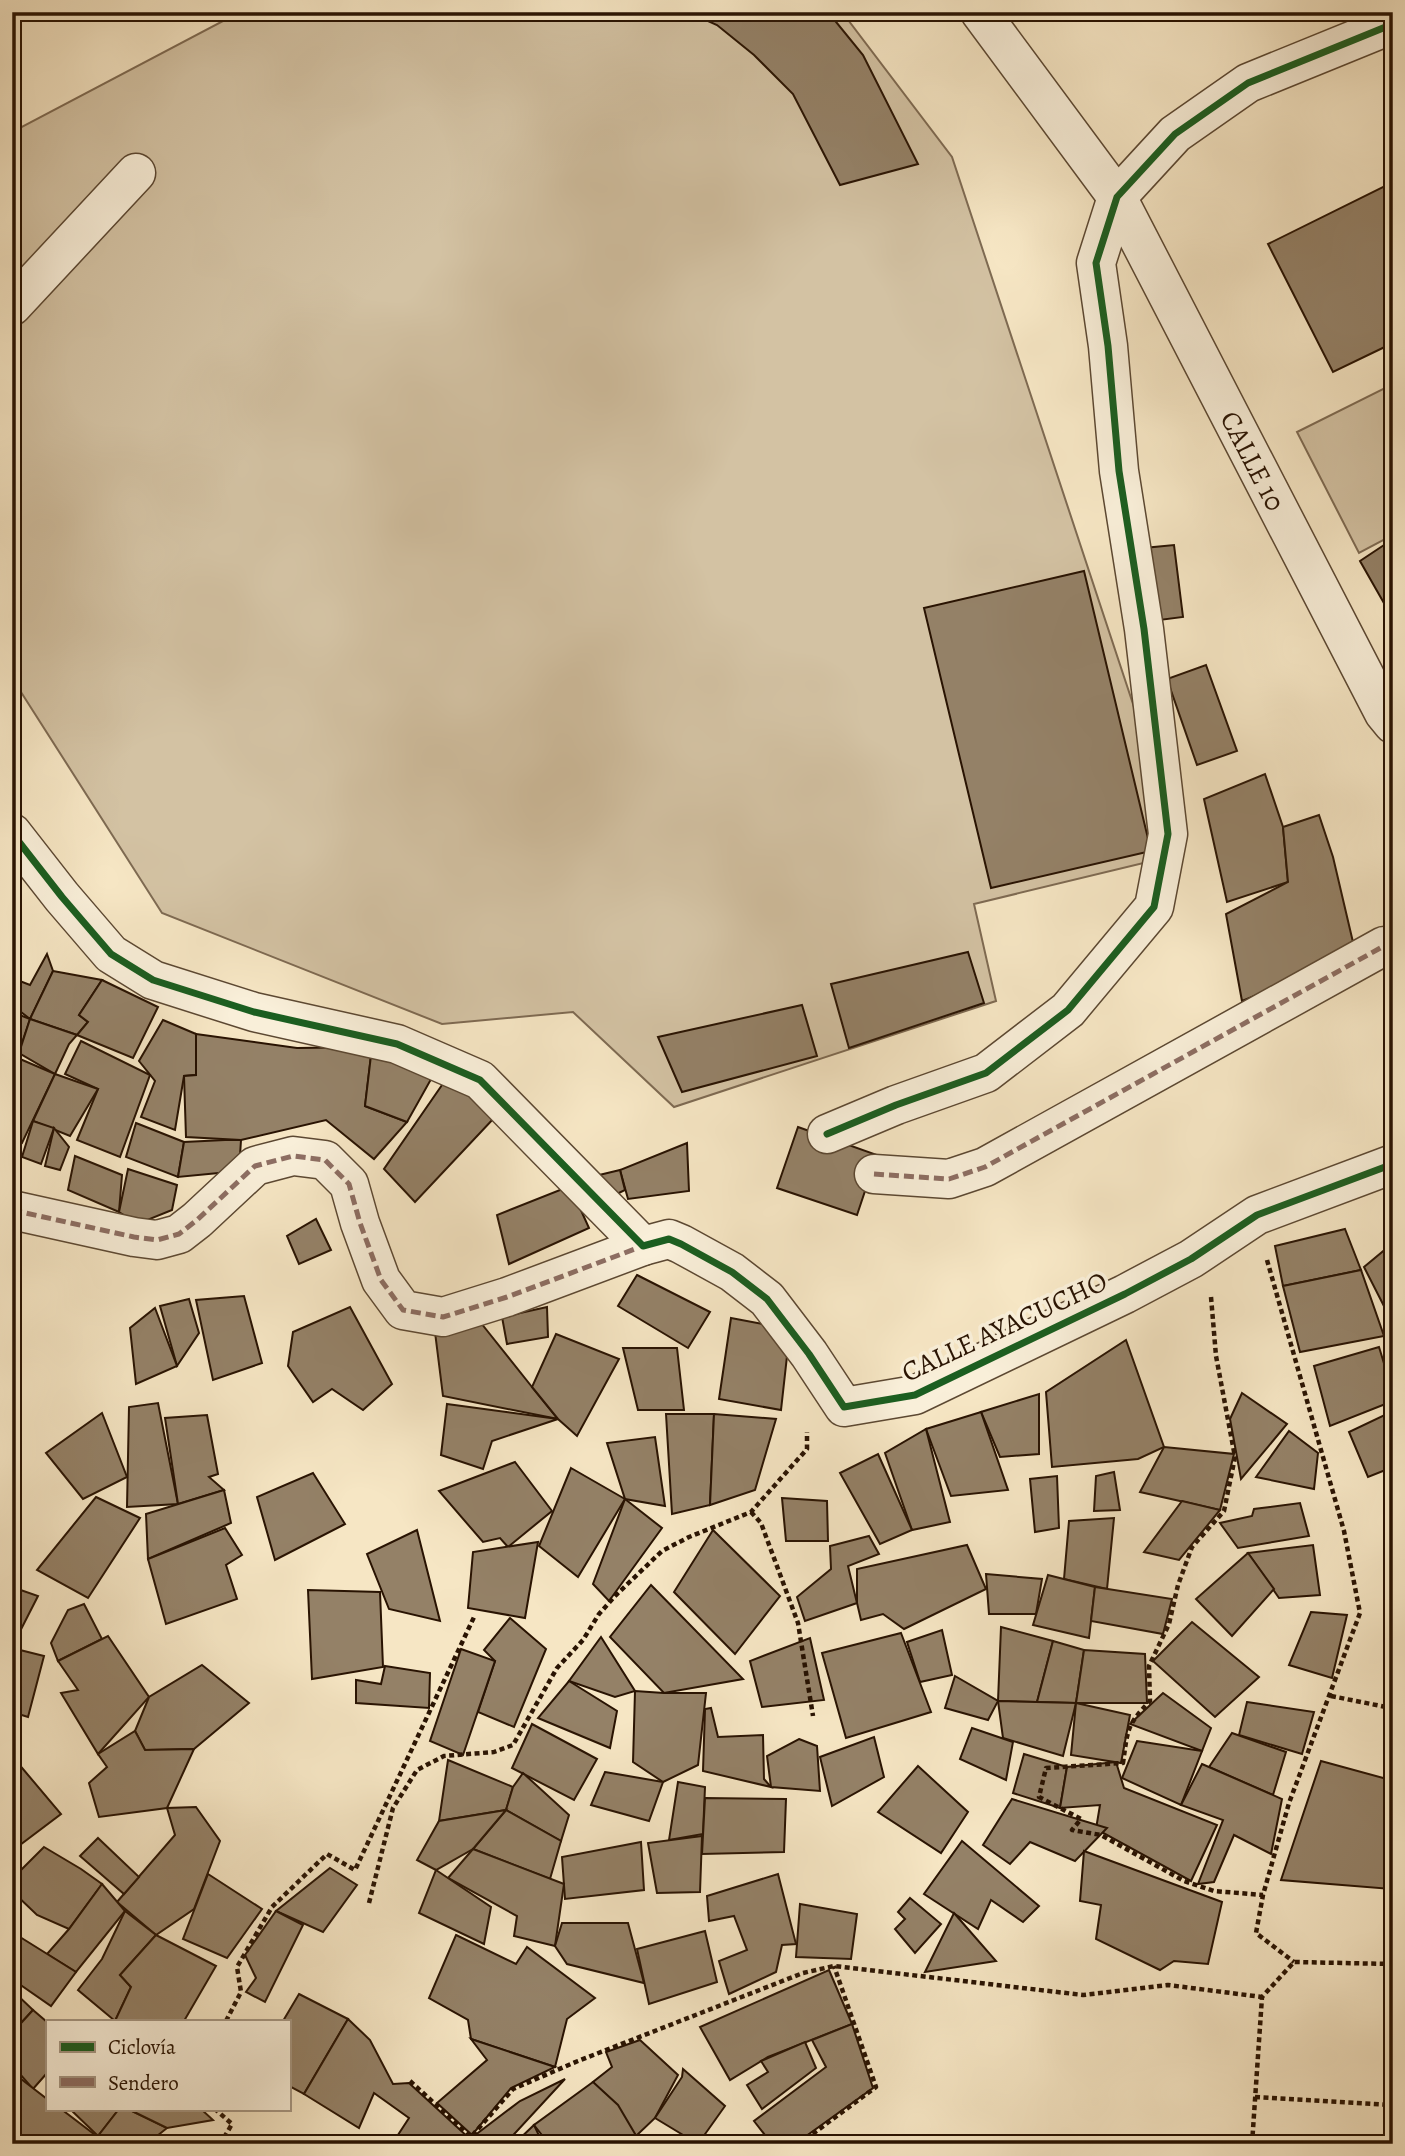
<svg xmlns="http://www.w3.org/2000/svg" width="1405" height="2156" viewBox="0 0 1405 2156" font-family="Alegreya,serif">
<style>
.green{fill:#d3c2a3;stroke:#7e6a52;stroke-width:2}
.building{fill:#948167;stroke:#291302;stroke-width:2}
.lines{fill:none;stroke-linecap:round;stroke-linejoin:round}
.minor-casing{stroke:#5c4832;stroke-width:41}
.path{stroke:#291302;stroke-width:4.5;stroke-dasharray:5 3.5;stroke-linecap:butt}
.minor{stroke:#f9efd9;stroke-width:38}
.quiet{stroke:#8d6e63;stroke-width:5;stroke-dasharray:10 5;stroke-linecap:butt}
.cycleway-casing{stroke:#f9efd9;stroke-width:11}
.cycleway{stroke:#1b5e20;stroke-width:7}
.labels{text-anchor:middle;stroke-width:7;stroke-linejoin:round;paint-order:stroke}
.street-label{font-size:28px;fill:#291302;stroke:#f9efd9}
</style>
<rect width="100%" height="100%" fill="#f6e6c4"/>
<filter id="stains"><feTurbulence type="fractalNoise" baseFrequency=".00286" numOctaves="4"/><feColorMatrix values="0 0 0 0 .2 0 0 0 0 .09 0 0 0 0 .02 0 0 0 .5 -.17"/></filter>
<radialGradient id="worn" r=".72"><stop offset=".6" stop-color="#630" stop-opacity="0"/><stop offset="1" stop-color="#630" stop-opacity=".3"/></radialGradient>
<g class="green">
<path d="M240,12H842L952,157L1134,707L1156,860L974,904L996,1001L674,1107L573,1012L442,1024L162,913L12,678V132Z"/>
<path d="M1393,384V535L1359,553L1297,432Z"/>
</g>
<g class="building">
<path d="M12,12H32L12,22Z"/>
<path d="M688,12H828L863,55L918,164L840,185L793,94L754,55L717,25Z"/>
<path d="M1393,182V343L1333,372L1268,244Z"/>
<path d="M1393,539V619L1360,561Z"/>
<path d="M1174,545L1183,617L1152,621L1144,548Z"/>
<path d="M1084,571L1151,851L991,888L924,608Z"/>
<path d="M1206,665L1237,751L1197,765L1167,679Z"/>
<path d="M1265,774L1283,827L1288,882L1227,902L1204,799Z"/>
<path d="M1319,815L1333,857L1356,955L1242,1001L1226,914L1288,882L1283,827Z"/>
<path d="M968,952L984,1003L849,1048L831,984Z"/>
<path d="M47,954L53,971L30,1019L12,1005V978L30,985Z"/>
<path d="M53,971L102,980L79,1015L88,1022L77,1035L30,1019Z"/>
<path d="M102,980L158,1007L133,1058L77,1035L88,1022L79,1015Z"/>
<path d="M802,1005L817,1056L682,1092L658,1037Z"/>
<path d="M12,1012L30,1019L21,1046L12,1042Z"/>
<path d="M30,1019L77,1035L69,1044L55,1074L19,1053Z"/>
<path d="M163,1020L196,1034V1075L184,1076L175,1130L141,1117L155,1081L139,1061Z"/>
<path d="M196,1034L297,1048L372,1047L365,1106L407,1122L374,1159L326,1120L241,1140L186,1137L184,1076L196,1075Z"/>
<path d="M81,1041L150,1075L120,1157L77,1140L98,1089L65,1074Z"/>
<path d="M372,1047L439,1065L407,1122L365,1106Z"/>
<path d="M12,1050L19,1053L12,1069Z"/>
<path d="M20,1059L55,1074L22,1143L12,1138V1076Z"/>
<path d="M451,1072L495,1117L415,1202L384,1169Z"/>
<path d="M55,1074L98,1089L70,1136L33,1121Z"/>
<path d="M33,1121L54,1128L41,1164L22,1157Z"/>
<path d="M136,1123L184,1142L178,1177L126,1157Z"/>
<path d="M798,1127L877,1155L857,1215L777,1188Z"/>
<path d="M54,1128L69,1147L60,1170L45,1166Z"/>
<path d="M225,1140H241L239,1171L178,1177L184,1142Z"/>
<path d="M687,1143L689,1191L628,1199L620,1170Z"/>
<path d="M75,1156L122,1175L119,1212L68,1190Z"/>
<path d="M128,1169L177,1185L172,1210L147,1220L141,1226L119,1212Z"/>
<path d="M620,1170L625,1190L603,1201L599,1175Z"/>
<path d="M570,1186L589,1228L509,1264L497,1215Z"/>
<path d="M316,1219L331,1250L299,1264L287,1236Z"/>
<path d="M1345,1229L1361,1270L1283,1286L1275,1246Z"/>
<path d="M1393,1243V1316L1386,1310L1364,1267Z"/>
<path d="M1361,1270L1384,1336L1300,1352L1283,1286Z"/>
<path d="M637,1275L710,1312L688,1348L618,1306Z"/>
<path d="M244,1296L262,1363L213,1380L196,1300Z"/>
<path d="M189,1299L199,1333L177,1366L160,1306Z"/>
<path d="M350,1307L392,1384L363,1410L332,1389L313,1402L288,1366L293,1332Z"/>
<path d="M547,1307L548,1337L507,1344L502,1317Z"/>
<path d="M155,1308L177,1366L136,1384L130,1328Z"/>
<path d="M731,1318L790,1329L781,1410L719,1399Z"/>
<path d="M481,1323L532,1387L558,1419L443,1396L435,1332Z"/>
<path d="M556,1334L619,1359L577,1436L558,1419L532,1387Z"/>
<path d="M1126,1340L1164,1447L1138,1459L1052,1467L1046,1392Z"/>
<path d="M1379,1347L1393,1393V1401L1330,1426L1314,1366Z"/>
<path d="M623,1348H677L684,1410H638Z"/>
<path d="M1242,1393L1287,1424L1241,1479L1230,1419Z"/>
<path d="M1039,1394V1454L1000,1457L981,1412Z"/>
<path d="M158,1403L178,1504L127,1507L129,1407Z"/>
<path d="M447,1404L558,1419L492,1441L483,1469L441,1455Z"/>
<path d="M1393,1411V1467L1368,1477L1349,1432Z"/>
<path d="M981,1412L1008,1490L951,1496L926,1429Z"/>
<path d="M102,1413L127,1477L83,1499L46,1453Z"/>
<path d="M666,1414H714L710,1505L672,1514Z"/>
<path d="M714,1414L776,1419L755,1490L710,1505Z"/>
<path d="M207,1415L218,1474L209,1477L224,1490L178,1504L165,1418Z"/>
<path d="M926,1429L950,1522L912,1530L885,1453Z"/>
<path d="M1289,1431L1318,1453L1314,1489L1256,1477Z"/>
<path d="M655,1437L665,1506L625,1499L607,1443Z"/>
<path d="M1164,1447L1234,1454L1220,1510L1140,1492Z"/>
<path d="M878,1454L912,1530L880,1544L840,1473Z"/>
<path d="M515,1462L552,1511L508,1547L500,1538L483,1542L439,1491Z"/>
<path d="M571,1468L625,1499L578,1577L539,1546Z"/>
<path d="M1114,1472L1120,1510L1094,1511L1096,1476Z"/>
<path d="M313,1473L345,1524L275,1560L257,1497Z"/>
<path d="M1057,1476L1059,1528L1035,1532L1030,1479Z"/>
<path d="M224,1490L231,1523L148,1559L146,1514Z"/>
<path d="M96,1497L140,1518L88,1598L37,1570Z"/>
<path d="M782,1498L827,1501L828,1541H786Z"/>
<path d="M625,1499L662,1528L609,1601L593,1584Z"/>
<path d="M1182,1501L1220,1510L1179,1560L1144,1552Z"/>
<path d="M1300,1503L1309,1536L1238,1548L1220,1523L1252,1516L1254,1509Z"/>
<path d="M1114,1518L1107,1589L1064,1579L1069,1521Z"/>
<path d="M225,1528L242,1555L226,1565L237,1599L166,1624L148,1559Z"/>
<path d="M417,1530L440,1621L389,1609L367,1554Z"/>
<path d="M713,1530L780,1596L735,1654L674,1592Z"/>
<path d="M869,1536L879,1554L848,1566L857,1603L805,1621L797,1597L831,1569L830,1546Z"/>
<path d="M538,1542L525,1618L468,1608L473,1552Z"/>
<path d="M967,1545L986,1589L904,1629L883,1614L861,1620L857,1603V1569Z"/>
<path d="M1313,1545L1320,1595L1279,1598L1248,1553Z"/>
<path d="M1248,1553L1274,1589L1232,1636L1196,1599Z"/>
<path d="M986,1574L1042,1579L1036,1614H989Z"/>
<path d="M1048,1575L1095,1587L1089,1638L1033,1625Z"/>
<path d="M651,1585L743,1679L664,1693L610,1637Z"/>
<path d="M12,1587L38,1596L12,1647Z"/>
<path d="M1095,1587L1172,1599L1163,1634L1091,1621Z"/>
<path d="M308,1590L380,1592L383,1667L312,1679Z"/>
<path d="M84,1604L102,1639L58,1661L51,1643L68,1610Z"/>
<path d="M1311,1612L1347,1615L1332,1678L1289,1665Z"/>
<path d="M510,1618L546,1649L514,1727L478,1712L495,1661L484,1650Z"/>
<path d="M1192,1622L1259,1677L1215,1717L1153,1661Z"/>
<path d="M1001,1627L1053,1641L1037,1702L998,1701Z"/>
<path d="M942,1630L952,1675L920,1682L907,1642Z"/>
<path d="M901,1633L931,1712L846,1738L822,1653Z"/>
<path d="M108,1636L149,1697L98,1754L61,1693L78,1690L58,1661Z"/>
<path d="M601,1637L635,1691L615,1697L569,1681Z"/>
<path d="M810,1638L824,1700L762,1707L750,1661Z"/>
<path d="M1053,1641L1084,1650L1076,1703L1037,1702Z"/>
<path d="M12,1648L44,1656L28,1717L12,1712Z"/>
<path d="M461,1649L495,1661L463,1755L430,1741Z"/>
<path d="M1084,1650L1145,1654L1147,1703H1076Z"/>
<path d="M202,1665L249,1703L194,1749L145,1750L135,1731L149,1697Z"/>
<path d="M385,1666L430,1673L429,1708L356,1703V1680L381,1684Z"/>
<path d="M955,1676L998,1701L988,1720L945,1708Z"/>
<path d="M569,1681L617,1711L610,1748L538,1718Z"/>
<path d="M635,1691L664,1693H706L698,1765L663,1782L633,1762Z"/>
<path d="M1163,1693L1211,1728L1202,1751L1130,1724Z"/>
<path d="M998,1701L1076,1703L1063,1756L1003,1738Z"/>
<path d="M1247,1702L1314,1712L1302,1754L1239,1735Z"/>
<path d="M1076,1703L1130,1715L1121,1763L1071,1755Z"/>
<path d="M711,1708L718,1737L763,1735L764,1779L771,1787L703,1771L705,1709Z"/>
<path d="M532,1724L597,1759L574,1800L512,1768Z"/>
<path d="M972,1728L1013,1742L1006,1780L960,1759Z"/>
<path d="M135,1731L145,1750L194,1749L167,1808L99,1817L89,1783L107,1767L98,1754Z"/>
<path d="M1232,1733L1286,1752L1273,1795L1209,1767Z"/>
<path d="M874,1737L884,1777L832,1806L820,1757Z"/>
<path d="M799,1739L817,1746L820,1791L771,1787L767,1756Z"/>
<path d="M1137,1741L1202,1751L1181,1805L1122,1778Z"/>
<path d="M1024,1754L1067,1767L1060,1808L1013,1793Z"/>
<path d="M12,1756L61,1814L12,1851Z"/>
<path d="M448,1760L513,1787L506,1810L439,1821Z"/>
<path d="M1321,1761L1387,1779L1391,1889L1281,1880Z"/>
<path d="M1116,1762L1124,1788L1217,1825L1191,1881L1096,1829L1100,1805L1060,1808L1067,1767Z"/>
<path d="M1202,1764L1282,1799L1271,1854L1234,1835L1214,1882L1198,1884L1223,1820L1181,1805Z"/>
<path d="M918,1766L968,1812L941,1853L878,1812Z"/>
<path d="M605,1772L663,1782L649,1821L591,1805Z"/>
<path d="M523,1773L569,1815L561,1841L506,1810L513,1787Z"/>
<path d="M678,1782L705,1787L703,1834L669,1840Z"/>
<path d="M705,1798L786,1799L784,1852L702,1854Z"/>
<path d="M1012,1799L1107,1828L1075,1861L1030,1842L1010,1864L983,1845Z"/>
<path d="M196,1807L220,1841L194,1909L156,1935L117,1902L175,1835L167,1808Z"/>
<path d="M506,1810L561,1841L550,1879L473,1849Z"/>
<path d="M506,1810L473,1849L436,1870L417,1860L439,1821Z"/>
<path d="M702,1836L700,1892L657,1893L648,1843Z"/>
<path d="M98,1838L139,1877L124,1894L80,1856Z"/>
<path d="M962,1841L1039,1906L1023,1922L991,1900L978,1929L924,1894Z"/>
<path d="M641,1842L644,1890L565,1899L562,1857Z"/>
<path d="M44,1847L81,1869L102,1884L69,1929L37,1915L12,1891V1879Z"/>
<path d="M473,1849L564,1884L555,1946L514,1936L517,1916L448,1878Z"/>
<path d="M1084,1851L1222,1902L1208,1964L1174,1961L1160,1970L1096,1939L1101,1905L1080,1901Z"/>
<path d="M330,1868L357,1885L323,1932L276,1911Z"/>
<path d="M436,1870L491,1907L484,1944L419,1913Z"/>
<path d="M208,1874L262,1909L227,1958L183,1939Z"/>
<path d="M778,1874L796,1944L782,1945L776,1972L729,1994L719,1961L747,1950L734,1916L709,1921L707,1896Z"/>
<path d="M102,1884L125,1911L76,1972L47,1954L69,1929Z"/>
<path d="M910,1898L941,1924L915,1953L895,1929L905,1919L898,1912Z"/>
<path d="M800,1904L857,1914L851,1959L796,1957Z"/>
<path d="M125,1911L156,1935L120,1975L131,1987L115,2021L78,1990L102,1959Z"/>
<path d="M276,1911L303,1925L265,2002L246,1992L256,1978L245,1955Z"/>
<path d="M954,1913L996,1961L925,1972Z"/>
<path d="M562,1923H628L644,1983L567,1964L555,1946Z"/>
<path d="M705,1931L717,1982L649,2004L637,1949Z"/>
<path d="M12,1932L76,1972L51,2006L12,1979Z"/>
<path d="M156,1935L216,1966L184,2021H115L131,1987L120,1975Z"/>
<path d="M456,1935L516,1964L527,1947L595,1998L567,2019L555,2067L471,2039L468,2020L429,1998Z"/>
<path d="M829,1970L852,2024L768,2057L730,2080L700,2027Z"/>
<path d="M12,1990L33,2010L12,2033Z"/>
<path d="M299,1994L348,2019L304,2094L289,2086V2021H283Z"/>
<path d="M33,2010L47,2022V2073L33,2089L12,2065V2033Z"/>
<path d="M348,2019L370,2040L393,2084L409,2083L470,2139L520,2101L565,2079L505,2144H398L394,2141L409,2118L374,2093L359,2128L304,2094Z"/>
<path d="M852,2024L873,2088L795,2144H772L754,2121L826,2067L812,2040Z"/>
<path d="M471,2039L555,2067L511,2088L472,2135L437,2103L487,2060Z"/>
<path d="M640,2040L678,2075L655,2118L636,2136L593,2082L612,2067L606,2052Z"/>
<path d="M805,2042L816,2068L762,2109L747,2085L768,2072L761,2061Z"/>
<path d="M683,2069L725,2106L698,2144L655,2118L682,2077Z"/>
<path d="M12,2072L47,2099V2109H61L107,2144H16L12,2141Z"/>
<path d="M593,2082L618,2105L641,2144H549L534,2125Z"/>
<path d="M70,2109H119L98,2136Z"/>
<path d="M119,2109H128L167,2128L147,2144H110L98,2136Z"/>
<path d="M128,2109H201L213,2120L167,2128Z"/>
<path d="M534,2125L543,2144H514Z"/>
</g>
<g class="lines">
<g class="minor-casing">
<g id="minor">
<path id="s1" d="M980,12L1117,197L1384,713L1393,724"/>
<path d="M12,306L136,173"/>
<path d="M12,833L62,897L111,954L153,980L254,1012L397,1044L480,1080L643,1246L669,1239L681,1244L732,1272L767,1299L809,1354L844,1407L915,1395L1125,1294L1191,1259L1257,1215L1393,1164"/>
<path d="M827,1134L896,1105L986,1073L1068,1010L1154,907L1168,834L1144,629L1119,471L1108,346L1096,263L1117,197L1175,134L1248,83L1393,24"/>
<path d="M874,1174L949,1179L985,1167L1384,946H1393"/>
<path d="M12,1210L134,1237L157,1240L179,1234L197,1220L255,1166L293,1156L325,1160L349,1184L360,1223L381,1280L403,1310L443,1317L507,1297L643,1246"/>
</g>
</g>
<g class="path">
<path d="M1267,1260L1344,1531L1360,1613L1289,1803L1263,1895L1256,1933L1294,1962"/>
<path d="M1211,1297L1216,1356L1235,1457L1224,1511L1192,1547L1178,1585L1169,1624L1149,1666L1150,1701C1126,1726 1128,1729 1123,1763L1046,1768L1039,1797L1081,1819L1072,1830L1101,1835L1184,1881L1214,1891L1263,1895"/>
<path d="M751,1512L761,1523L798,1623L813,1716"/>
<path d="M1331,1696L1386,1707L1393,1705"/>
<path d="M369,1903L393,1808L417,1770L444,1756L494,1752L513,1745L557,1668L583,1640L599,1614L616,1595L662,1551L689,1537L751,1512L807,1449V1432"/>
<path d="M226,2021L241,1992L237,1967L272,1907L327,1854L355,1870L475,1615"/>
<path d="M410,2081L471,2137L513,2089L578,2061L803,1973L834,1966L1083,1995L1168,1985L1262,1997"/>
<path d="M1255,2097L1393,2105"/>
<path d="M173,2144L225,2136L232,2124L215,2109"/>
<path d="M799,2144L876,2087L834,1966"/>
<path d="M1252,2144L1262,1997L1294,1962L1393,1964"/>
</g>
<use href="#minor" class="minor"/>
<g class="quiet">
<path d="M874,1174L949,1179L985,1167L1384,946H1393"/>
<path d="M12,1210L134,1237L157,1240L179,1234L197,1220L255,1166L293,1156L325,1160L349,1184L360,1223L381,1280L403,1310L443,1317L507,1297L643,1246"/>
</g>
<g class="cycleway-casing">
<g id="cycleway">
<path d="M12,833L62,897L111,954L153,980L254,1012L397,1044L480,1080L643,1246L669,1239L681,1244L732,1272L767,1299L809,1354L844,1407L915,1395L1125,1294L1191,1259L1257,1215L1393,1164"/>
<path d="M827,1134L896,1105L986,1073L1068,1010L1154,907L1168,834L1144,629L1119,471L1108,346L1096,263L1117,197L1175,134L1248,83L1393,24"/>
</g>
</g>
<use href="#cycleway" class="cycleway"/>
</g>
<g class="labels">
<g class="street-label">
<text dy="10" stroke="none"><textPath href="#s1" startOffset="527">CALLE 10</textPath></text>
<text transform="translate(1004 1326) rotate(-25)" y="10">CALLE AYACUCHO</text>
</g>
</g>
<rect width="1405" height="2156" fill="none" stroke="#f6e6c4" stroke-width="42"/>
<rect x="14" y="14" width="1377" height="2128" fill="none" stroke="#291302" stroke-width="3.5"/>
<rect x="21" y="21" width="1363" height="2114" fill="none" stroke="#291302" stroke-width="2"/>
<rect x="46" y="2020" width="245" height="91" fill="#f9efd9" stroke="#a69783" stroke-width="2"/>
<rect x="60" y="2042" width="35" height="10" fill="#1b5e20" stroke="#a69783" stroke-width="2"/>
<text x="108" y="2054" font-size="21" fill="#291302">Ciclovía</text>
<rect x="60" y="2077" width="35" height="10" fill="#8d6e63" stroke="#a69783" stroke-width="2"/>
<text x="108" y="2090" font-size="21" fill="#291302">Sendero</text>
<rect width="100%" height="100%" filter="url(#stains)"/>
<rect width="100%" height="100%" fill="url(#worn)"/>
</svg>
